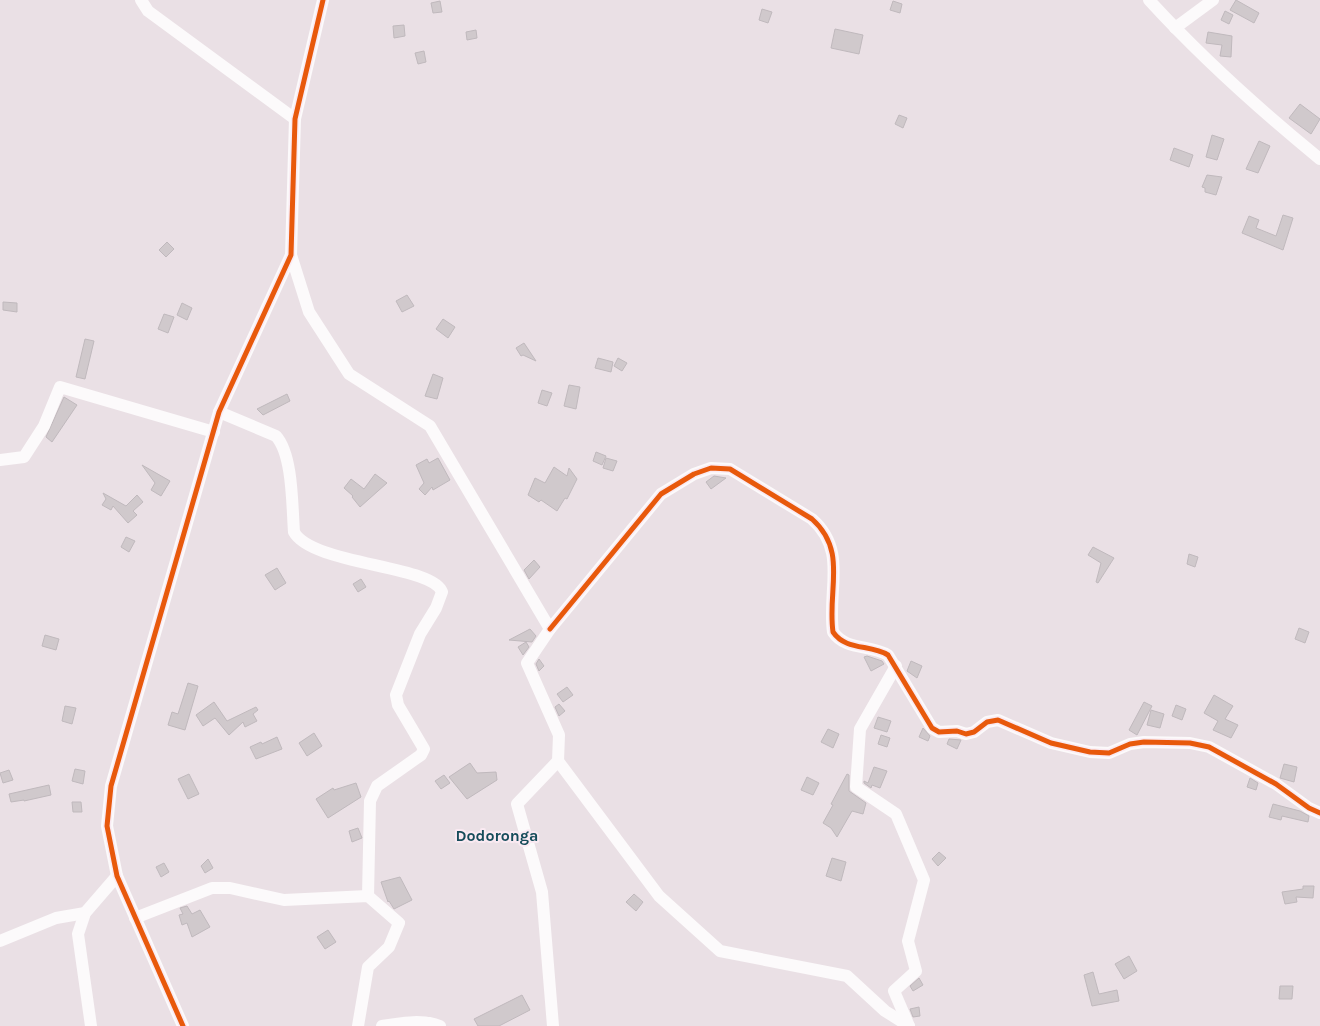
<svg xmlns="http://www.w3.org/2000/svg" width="1320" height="1026" viewBox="0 0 1320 1026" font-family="Karla,sans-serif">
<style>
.building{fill:#d0c9cc;stroke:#c0b9bd}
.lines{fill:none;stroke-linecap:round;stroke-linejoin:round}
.street{stroke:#fcfafb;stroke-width:12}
.cycleway-casing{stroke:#faeaf2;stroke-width:8}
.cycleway{stroke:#e8590c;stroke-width:5}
.labels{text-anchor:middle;stroke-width:4;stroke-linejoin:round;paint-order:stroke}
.quarter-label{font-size:16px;font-weight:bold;fill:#154c5a;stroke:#faeaf2}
</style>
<rect width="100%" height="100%" fill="#eae0e5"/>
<g class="building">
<path d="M1236,0L1259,13L1254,23L1230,10Z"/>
<path d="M440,1L442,12L433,13L431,3Z"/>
<path d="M893,1L902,4L900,13L890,10Z"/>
<path d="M762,9L772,12L768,23L759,20Z"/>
<path d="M1225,11L1233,15L1229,24L1221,20Z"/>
<path d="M404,25L405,36L394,38L393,26Z"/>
<path d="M835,29L863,35L859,54L831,48Z"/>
<path d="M476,30L477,38L467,40L466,32Z"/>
<path d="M1208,32L1232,36L1231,57L1220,56L1222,45L1206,43Z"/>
<path d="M424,51L426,62L418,64L415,53Z"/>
<path d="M1300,104L1320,119L1311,134L1289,118Z"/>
<path d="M899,115L907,118L903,128L895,124Z"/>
<path d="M1212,135L1224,139L1217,160L1206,157Z"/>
<path d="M1259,141L1270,146L1258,173L1246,169Z"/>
<path d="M1174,148L1193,155L1189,167L1170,160Z"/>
<path d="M1207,175L1222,177L1216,195L1205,192V188L1202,187Z"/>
<path d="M1283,215L1293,218L1283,250L1242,233L1249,216L1259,220L1256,228L1276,236Z"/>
<path d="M167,242L174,249L166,257L159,250Z"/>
<path d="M407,295L414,306L402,312L396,301Z"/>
<path d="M3,302L17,303V312L3,310Z"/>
<path d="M182,303L192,308L187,320L177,315Z"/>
<path d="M164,314L174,317L168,333L158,329Z"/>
<path d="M443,319L455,327L448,338L436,329Z"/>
<path d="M85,339L94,341L85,379L76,377Z"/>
<path d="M524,343L536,361L523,355L521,356L516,348Z"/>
<path d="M598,358L613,362L611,372L595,368Z"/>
<path d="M618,358L627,363L622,371L614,366Z"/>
<path d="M433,374L443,378L437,399L425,396Z"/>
<path d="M569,385L580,387L576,409L564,406Z"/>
<path d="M542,390L552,393L547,406L538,403Z"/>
<path d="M287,394L290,401L263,415L257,409Z"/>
<path d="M64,397L77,405L52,442L46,437Z"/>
<path d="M596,452L606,456L602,465L593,461Z"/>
<path d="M438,458L450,480L433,490L432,487L425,495L419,489L424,483L416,465L427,459L429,463Z"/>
<path d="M606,458L617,461L613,471L603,468Z"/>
<path d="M142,465L170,481L161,496L151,490L155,483Z"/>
<path d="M554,467L567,476L569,468L577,479L567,499L565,498L557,511L541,500L539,502L528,495L535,478L545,483Z"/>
<path d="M375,474L387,483L360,507L352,497L353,496L344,488L351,479L364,489Z"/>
<path d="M714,476L726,478L711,489L706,482Z"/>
<path d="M103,493L126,506L137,495L143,502L133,511L137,515L128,523L113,506L111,510L102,505L106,499Z"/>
<path d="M126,537L135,541L129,552L121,547Z"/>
<path d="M1093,547L1114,558L1098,583L1096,582L1101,563L1088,555Z"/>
<path d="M1189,554L1198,557L1195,567L1187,564Z"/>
<path d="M534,560L540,567L529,579L524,570Z"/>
<path d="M277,568L286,583L275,590L265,575Z"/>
<path d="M361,579L366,587L358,592L353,584Z"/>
<path d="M1299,628L1309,632L1305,643L1295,639Z"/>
<path d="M530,629L536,636L532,642L509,640Z"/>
<path d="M45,635L59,639L56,650L42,646Z"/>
<path d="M526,642L529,647L523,655L518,647Z"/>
<path d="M867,656L882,661L884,664L871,671L864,657Z"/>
<path d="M539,659L544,666L539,671L536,664Z"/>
<path d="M911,661L922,666L917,678L907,671Z"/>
<path d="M188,683L198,686L185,730L168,725L172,712L178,714Z"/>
<path d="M567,687L573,695L563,702L557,694Z"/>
<path d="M1214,695L1233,706L1225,719L1238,725L1231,738L1213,730L1218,721L1204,713Z"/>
<path d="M214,702L227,721L256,707L258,710L253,714L257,721L245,727L243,722L229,735L215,718L203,726L196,715Z"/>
<path d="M1144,702L1152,706L1137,735L1129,730Z"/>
<path d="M559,704L565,711L559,716L555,707Z"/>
<path d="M1176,705L1186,709L1182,720L1172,716Z"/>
<path d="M65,706L76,708L72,724L62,721Z"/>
<path d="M1151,710L1164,714L1160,728L1147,725Z"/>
<path d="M878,717L891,721L887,732L874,728Z"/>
<path d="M923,728L930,736L928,741L919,737Z"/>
<path d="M828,729L839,734L833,748L821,742Z"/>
<path d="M314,733L322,746L307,756L299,743Z"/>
<path d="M881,735L890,738L887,747L878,744Z"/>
<path d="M277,737L282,749L256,759L250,747L261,742L262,744Z"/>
<path d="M949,739L961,740L957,749L947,744Z"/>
<path d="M470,763L477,773L496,772L497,780L467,799L449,777Z"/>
<path d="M1284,764L1297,767L1294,782L1280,778Z"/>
<path d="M874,767L887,771L880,788L872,785L871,788L864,783V781L868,783Z"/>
<path d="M75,769L85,771L83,784L72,781Z"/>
<path d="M9,770L13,780L3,783L0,773Z"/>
<path d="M189,774L199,794L188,799L178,779Z"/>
<path d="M847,774L849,775V791L866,803L863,814L852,811L837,837L831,828L823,823L833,805L831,804Z"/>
<path d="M444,775L450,783L441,789L435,781Z"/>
<path d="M807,777L819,783L813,795L801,790Z"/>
<path d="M1250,778L1258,783L1256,790L1247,787Z"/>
<path d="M356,783L361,797L328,818L316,799L333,788L334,790Z"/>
<path d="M49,785L51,795L24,801V800L11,802L9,794Z"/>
<path d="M72,802H81L82,812H73Z"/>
<path d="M1273,804L1300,811L1309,816L1308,822L1282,816L1281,820L1269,817Z"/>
<path d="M358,828L362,838L352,842L349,831Z"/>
<path d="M939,852L946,858L938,866L932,859Z"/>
<path d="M832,858L846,862L841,881L826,876Z"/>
<path d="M208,859L213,868L205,873L201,866Z"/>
<path d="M164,863L169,872L161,877L156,867Z"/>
<path d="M400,877L412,900L394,909L389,901L388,902L381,882Z"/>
<path d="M1303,886H1314L1313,898L1296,897L1297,902L1285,904L1282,892L1303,889Z"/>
<path d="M634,894L643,902L636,911L626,902Z"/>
<path d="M187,906L192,914L200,910L210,927L192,937L187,923L182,925L179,915L183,914L180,908Z"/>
<path d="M328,930L336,942L325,949L317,937Z"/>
<path d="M1129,956L1137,971L1124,979L1115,964Z"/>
<path d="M1093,972L1099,994L1117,990L1119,1001L1092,1006L1084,975Z"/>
<path d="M919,978L923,985L913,991L910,986Z"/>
<path d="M1280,986H1293L1292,999H1279Z"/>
<path d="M522,995L530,1010L499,1026H478L474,1019Z"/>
<path d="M919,1007L920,1016L913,1017L910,1009Z"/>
</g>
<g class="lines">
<g class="street">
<path d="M141,0L148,11L295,119"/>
<path d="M1149,0C1202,58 1260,110 1320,159"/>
<path d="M1175,28L1213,0"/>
<path d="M291,255L309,312L349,374L430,426L550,629L527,663L559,735L558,761L517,804L542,892L553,1026"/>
<path d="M219,412L276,436C293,455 292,506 294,532C312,565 433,565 442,592L436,608L420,634L396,695L398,705L424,749L421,755L377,786L370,801L368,896"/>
<path d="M0,460L24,457L44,426L60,387L214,432"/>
<path d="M550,629L661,494L694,474L711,468L730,469L812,519C848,551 827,590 833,632C846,651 870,644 888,655L932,728L939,732L957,731L966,734L974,732L987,722L998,720L1051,743L1090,752L1109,753L1130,744L1144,742L1190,743L1209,747L1276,784L1309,808L1320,813"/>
<path d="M896,666L860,729L856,787L896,814L924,880L908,941L916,971L894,991L909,1026"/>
<path d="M558,761L659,896L720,951L847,976L885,1011L909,1026"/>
<path d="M135,918L212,888H230L284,900L368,896L399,923L389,947L368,967L358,1026"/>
<path d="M0,941L56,918L85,913"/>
<path d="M91,1026L78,934L85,913L117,876"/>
<path d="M183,1026L117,876L107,826L111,786L219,412L291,255L295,119L323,0"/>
<path d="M382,1026C401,1023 422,1019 440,1026"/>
</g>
<g class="cycleway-casing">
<g id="cycleway">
<path d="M550,629L661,494L694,474L711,468L730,469L812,519C848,551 827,590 833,632C846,651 870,644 888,655L932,728L939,732L957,731L966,734L974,732L987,722L998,720L1051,743L1090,752L1109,753L1130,744L1144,742L1190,743L1209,747L1276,784L1309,808L1320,813"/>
<path d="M183,1026L117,876L107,826L111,786L219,412L291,255L295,119L323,0"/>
</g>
</g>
<use href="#cycleway" class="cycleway"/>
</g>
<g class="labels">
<g class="quarter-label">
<text x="497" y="841">Dodoronga</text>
</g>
</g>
</svg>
